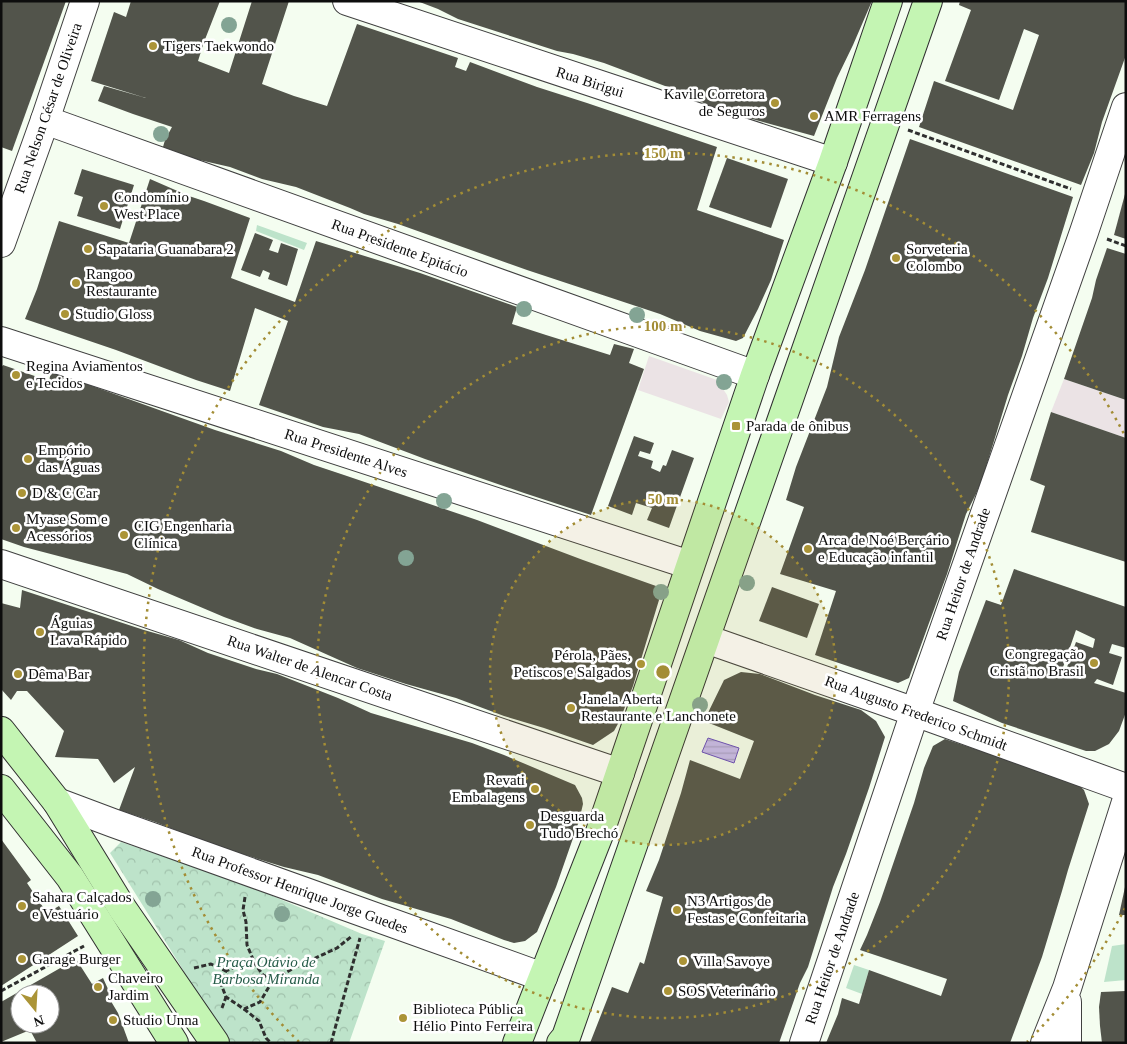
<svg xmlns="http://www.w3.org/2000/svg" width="1127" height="1044" viewBox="0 0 1127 1044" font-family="Georgia,serif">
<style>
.industrial{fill:#ebe3e5}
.park{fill:url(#park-crowns)}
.garden{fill:#bde3ca}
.water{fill:url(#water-rules);stroke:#674bbb}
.building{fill:#52544b;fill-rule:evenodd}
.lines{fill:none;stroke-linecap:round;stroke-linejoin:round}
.minor-casing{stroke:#404040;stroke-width:30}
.secondary-casing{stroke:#2f2f2f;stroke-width:30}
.path{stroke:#2f2f2f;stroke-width:3;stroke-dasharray:5 2.5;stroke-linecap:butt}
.minor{stroke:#fff;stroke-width:28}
.secondary{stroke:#c4f5b3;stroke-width:28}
.tree{fill:#83a494}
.ring{fill:none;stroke:#a38d35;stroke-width:2.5;stroke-dasharray:2.5 5}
.poi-dot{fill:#ab9437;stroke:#fff;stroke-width:2}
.labels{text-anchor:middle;stroke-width:5;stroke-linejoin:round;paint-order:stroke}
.poi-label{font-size:15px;fill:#0d0d0d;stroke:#fff;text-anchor:start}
.street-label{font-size:15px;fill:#0d0d0d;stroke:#fff}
.park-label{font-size:15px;font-style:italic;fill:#265c49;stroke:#fff}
.centre{fill:#a38d35;stroke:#fff;stroke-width:2.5}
.ring-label{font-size:15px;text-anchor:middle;font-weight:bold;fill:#a38d35;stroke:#fff;stroke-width:5;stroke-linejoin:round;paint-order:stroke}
</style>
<defs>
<pattern id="park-crowns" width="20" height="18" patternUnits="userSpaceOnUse" patternTransform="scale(1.25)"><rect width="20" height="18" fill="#bde3ca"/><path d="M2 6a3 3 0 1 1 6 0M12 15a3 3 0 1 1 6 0" fill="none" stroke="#a1c2ac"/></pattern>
<pattern id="water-rules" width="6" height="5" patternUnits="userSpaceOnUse" patternTransform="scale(1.25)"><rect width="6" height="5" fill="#c6baee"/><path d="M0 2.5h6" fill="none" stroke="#a99fcb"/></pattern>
</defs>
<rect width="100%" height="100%" fill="#f4fdf0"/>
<g class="industrial">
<path d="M649,356L717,380L727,395L729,402L721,419L638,390Z"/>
<path d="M1064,379L1126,400V438L1051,412Z"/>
</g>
<path class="park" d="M121,842L247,885L362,934L385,941L349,1043H231L215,1026L180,965L110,853Z"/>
<g class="garden">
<path d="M257,225L307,243L304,250L256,231Z"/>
<path d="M1126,944V980L1104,982L1112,946Z"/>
<path d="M854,965L869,970L862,994L846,988Z"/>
</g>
<path class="water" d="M708,738L739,748L734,763L702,752Z"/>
<g class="building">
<path d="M1,1H66L12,151L1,147Z"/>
<path d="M131,1H220L204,42L198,61L229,73L252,1H289L262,84L294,96L327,106L357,24L458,58L455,67L466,71L470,62L537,87L587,103L717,147L697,210L784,240L771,280L758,309L743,338L736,341L700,331L660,314L527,270L398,224L364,214L350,208L296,187L262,179L230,167L195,159L163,147L165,140L172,127L133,114L98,101L104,86L146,98L91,81L114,12L126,17Z"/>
<path d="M417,1H872L853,45L837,78L814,136L719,110L673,89L604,63L573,54L557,51L458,19L438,9Z"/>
<path d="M960,1H1126V55L1102,122L1094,153L1081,185L919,127L934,81L1013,110L1039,35L1024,29L999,100L945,81L971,10L959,5Z"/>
<path d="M910,139L1073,197L1048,278L1033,318L1022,356L1008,395L983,477L976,494L966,514L947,574L929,623L909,678L898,683L815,655L836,591L780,574L804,507L786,500L796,467L827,387L839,337L865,270Z"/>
<path d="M727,158L788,179L771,228L709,207Z"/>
<path d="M82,169L134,185L120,229L77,216L83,197L74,194Z"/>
<path d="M150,179L189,196L204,201L250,218L231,278L295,302L316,241L420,273L517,307L512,324L546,335L610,355L614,344L634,349L629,363L644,369L591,515L524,493L425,459L359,434L323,427L259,405L288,321L255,308L230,391L196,380L116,350L25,319L37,289L59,221L129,243Z"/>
<path d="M1125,194H1126V239L1114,235Z"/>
<path d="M255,233L273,240L269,250L278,253L281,243L298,249L287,286L268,279L270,273L263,270L260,277L241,270Z"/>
<path d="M1107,248L1126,254V400L1064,379L1092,298L1096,280Z"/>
<path d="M3,365L49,381L51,372L81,382L215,430L281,451L314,465L344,475L477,520L583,560L656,586L659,600L652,623L633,686L620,720L614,731L593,745L544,728L504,716L456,698L406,684L357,668L290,638L257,629L224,617L158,589L127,574L24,547L1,539V368Z"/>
<path d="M1051,412L1126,438V562L1031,532L1045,486L1030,480Z"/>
<path d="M634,436L654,443L650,454L640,451L638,456L653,461L651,468L660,472L663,465L666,466L672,450L694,458L669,528L647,520L652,508L636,503L632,515L608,506Z"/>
<path d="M1014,569L1126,607V648L1112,644L1109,653L1122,657L1113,685L1097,679L1094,683L1126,693V712L1119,731L1109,744L1095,751H1086L1002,723L953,701L959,672L986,600L1001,605ZM1076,630L1095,639L1093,648L1076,642L1066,670L1081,674V679L1061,673Z"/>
<path d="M772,587L819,604L807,638L759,621Z"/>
<path d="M22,590L144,630L179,640L208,653L256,669L277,674L338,698L371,713L472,743L504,755L575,785L582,798L583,804L579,821L556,887L537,932L525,941L514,943L504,940L451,919L382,899L318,875L284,867L216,846L155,822L119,810L135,767L114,783L98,759L55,757L64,731L27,691H17L11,700L1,689V603L20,608Z"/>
<path d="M741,672L760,674L815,695L861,710L876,721L885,737L869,788L846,854L833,887L808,967L800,983L779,1043H590L612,987L628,993L640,962L644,964L663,897L646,891L659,860L681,793L690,760L740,779L754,741L704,721L724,680Z"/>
<path d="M945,739L1032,768L1079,785L1084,790L1089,804L1068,870L1062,891L1042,957L1010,1043H826L838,1014L842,998L859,1004L869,970L941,996L947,979L860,950L867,935L880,902L914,803L924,768L933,746Z"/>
<path d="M1,839L31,880L27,883L47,913L59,906L78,936L1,986Z"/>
<path d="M1125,887L1126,915H1119Z"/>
<path d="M76,959L92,984L103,978L108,989L112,1003L118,1013L129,1043H37L30,1030L1,1042V1002ZM20,994H50V1024H20Z"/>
<path d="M1126,991V1043H1102L1100,1026L1099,1007L1101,992Z"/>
</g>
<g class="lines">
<g class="minor-casing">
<g id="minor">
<path d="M347,1L833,162"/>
<path d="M45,120L755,375"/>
<path d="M1,243L45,120L85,1"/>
<path d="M1,341L690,565"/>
<path d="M1,564L620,773"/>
<path d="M706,639L915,712L1126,788"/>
<path d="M57,802L113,823L543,977"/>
<path d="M1067,1002V1043"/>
<path d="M804,1043L915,712L1084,232L1126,107"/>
<path d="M1045,1043L1067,988L1126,802"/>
</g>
</g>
<g class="secondary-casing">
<g id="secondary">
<path d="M1,731L57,802L122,908L215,1043"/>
<path d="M1,789L70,877L174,1043"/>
<path d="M517,1043L600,832L755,375L833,162L888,1"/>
<path d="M561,1043L566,1037L928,1"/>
</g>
</g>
<g class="path">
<path d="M908,130L1071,189"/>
<path d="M1107,239L1126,246"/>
<path d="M245,897L243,910L246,922L247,945L255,964"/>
<path d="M194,968L211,964L226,971"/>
<path d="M273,980L263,975L255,964L246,962L226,971L221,984L226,997L244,1009L260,1002L273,980L294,968L337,948L352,936"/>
<path d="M1,991L84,946"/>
<path d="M222,1008L226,997"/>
<path d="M244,1009L259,1021L266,1038L271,1043"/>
<path d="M331,1043L360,938"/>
</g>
<use href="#minor" class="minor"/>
<use href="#secondary" class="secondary"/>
</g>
<g class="tree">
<circle cx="229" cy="25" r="8"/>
<circle cx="161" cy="134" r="8"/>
<circle cx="524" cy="309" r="8"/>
<circle cx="637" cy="315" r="8"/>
<circle cx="724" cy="382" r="8"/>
<circle cx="444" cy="501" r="8"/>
<circle cx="406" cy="558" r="8"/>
<circle cx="747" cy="583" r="8"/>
<circle cx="661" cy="592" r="8"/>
<circle cx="700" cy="705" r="8"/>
<circle cx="153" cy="899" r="8"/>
<circle cx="282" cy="914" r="8"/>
</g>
<circle cx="663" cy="672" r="173" fill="#a38d35" fill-opacity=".12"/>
<g class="ring">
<circle cx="663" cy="672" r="173"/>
<circle cx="663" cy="672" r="346"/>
<path d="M1125 908A519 519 0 0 1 1027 1042M299 1042A519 519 0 1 1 1125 436"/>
</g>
<g class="poi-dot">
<circle cx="153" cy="46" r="5"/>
<circle cx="775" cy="103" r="5"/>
<circle cx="814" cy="116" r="5"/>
<circle cx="104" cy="206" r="5"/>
<circle cx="88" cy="249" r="5"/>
<circle cx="896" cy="258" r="5"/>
<circle cx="76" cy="283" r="5"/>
<circle cx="65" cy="314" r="5"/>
<circle cx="16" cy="375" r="5"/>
<rect x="731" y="421" width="10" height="10" rx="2.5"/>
<circle cx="28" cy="459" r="5"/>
<circle cx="22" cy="493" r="5"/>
<circle cx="16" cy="528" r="5"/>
<circle cx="124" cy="535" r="5"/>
<circle cx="808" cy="549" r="5"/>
<circle cx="40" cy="632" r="5"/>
<circle cx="1094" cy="663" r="5"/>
<circle cx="641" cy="664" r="5"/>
<circle cx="18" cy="674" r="5"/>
<circle cx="571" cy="708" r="5"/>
<circle cx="535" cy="789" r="5"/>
<circle cx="530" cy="825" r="5"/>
<circle cx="22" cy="906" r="5"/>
<circle cx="677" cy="910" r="5"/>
<circle cx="22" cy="959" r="5"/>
<circle cx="683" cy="961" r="5"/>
<circle cx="98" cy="987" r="5"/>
<circle cx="668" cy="991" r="5"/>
<circle cx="403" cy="1018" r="5"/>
<circle cx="113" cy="1020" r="5"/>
</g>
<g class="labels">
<g class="poi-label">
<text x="163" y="51">Tigers Taekwondo</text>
<text x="765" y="99" text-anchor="end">Kavile Corretora<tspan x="765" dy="17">de Seguros</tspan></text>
<text x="824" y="121">AMR Ferragens</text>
<text x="114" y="202">Condomínio<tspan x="114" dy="17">West Place</tspan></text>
<text x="98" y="254">Sapataria Guanabara 2</text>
<text x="906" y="254">Sorveteria<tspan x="906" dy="17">Colombo</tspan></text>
<text x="86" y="279">Rangoo<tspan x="86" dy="17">Restaurante</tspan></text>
<text x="75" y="319">Studio Gloss</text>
<text x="26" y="371">Regina Aviamentos<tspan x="26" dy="17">e Tecidos</tspan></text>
<text x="746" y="431">Parada de ônibus</text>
<text x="38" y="455">Empório<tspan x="38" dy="17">das Águas</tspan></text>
<text x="32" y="498">D &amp; C Car</text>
<text x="26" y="524">Myase Som e<tspan x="26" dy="17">Acessórios</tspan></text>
<text x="134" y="531">CIG Engenharia<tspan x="134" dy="17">Clínica</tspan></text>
<text x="818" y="545">Arca de Noé Berçário<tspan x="818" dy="17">e Educação infantil</tspan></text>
<text x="50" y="628">Águias<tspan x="50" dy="17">Lava Rápido</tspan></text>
<text x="1084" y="659" text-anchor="end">Congregação<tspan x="1084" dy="17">Cristã no Brasil</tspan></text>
<text x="631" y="660" text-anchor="end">Pérola, Pães,<tspan x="631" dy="17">Petiscos e Salgados</tspan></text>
<text x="28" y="679">Dêma Bar</text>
<text x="581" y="704">Janela Aberta<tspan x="581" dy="17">Restaurante e Lanchonete</tspan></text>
<text x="525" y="785" text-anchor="end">Revati<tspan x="525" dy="17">Embalagens</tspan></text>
<text x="540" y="821">Desguarda<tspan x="540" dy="17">Tudo Brechó</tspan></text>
<text x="32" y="902">Sahara Calçados<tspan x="32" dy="17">e Vestuário</tspan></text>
<text x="687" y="906">N3 Artigos de<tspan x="687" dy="17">Festas e Confeitaria</tspan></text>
<text x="32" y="964">Garage Burger</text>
<text x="693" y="966">Villa Savoye</text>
<text x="108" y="983">Chaveiro<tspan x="108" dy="17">Jardim</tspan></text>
<text x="678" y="996">SOS Veterinário</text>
<text x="413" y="1014">Biblioteca Pública<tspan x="413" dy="17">Hélio Pinto Ferreira</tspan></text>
<text x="123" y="1025">Studio Unna</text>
</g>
<g class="street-label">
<text transform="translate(590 82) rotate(18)" y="5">Rua Birigui</text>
<text transform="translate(48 108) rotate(-71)" y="5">Rua Nelson César de Oliveira</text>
<text transform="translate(400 248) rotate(20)" y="5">Rua Presidente Epitácio</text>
<text transform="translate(346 453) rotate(18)" y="5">Rua Presidente Alves</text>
<text transform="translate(963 574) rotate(-71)" y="5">Rua Heitor de Andrade</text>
<text transform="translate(310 668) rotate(19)" y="5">Rua Walter de Alencar Costa</text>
<text transform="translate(916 713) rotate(20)" y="5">Rua Augusto Frederico Schmidt</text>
<text transform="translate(300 890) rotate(20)" y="5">Rua Professor Henrique Jorge Guedes</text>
<text transform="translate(832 958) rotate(-71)" y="5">Rua Heitor de Andrade</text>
</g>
<g class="park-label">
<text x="266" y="967">Praça Otávio de<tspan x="266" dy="17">Barbosa Miranda</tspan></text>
</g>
</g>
<circle cx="663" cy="672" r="8" class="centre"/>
<g class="ring-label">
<text x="663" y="158">150 m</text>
<text x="663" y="331">100 m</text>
<text x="663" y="504">50 m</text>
</g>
<rect width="1127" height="1044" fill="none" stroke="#0d0d0d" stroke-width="5"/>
<g transform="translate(35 1009) rotate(162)"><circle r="24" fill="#ffffff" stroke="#9e9e9e"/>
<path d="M0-4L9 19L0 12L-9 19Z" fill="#ab9437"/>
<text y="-8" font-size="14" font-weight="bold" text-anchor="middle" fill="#0d0d0d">N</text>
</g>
</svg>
